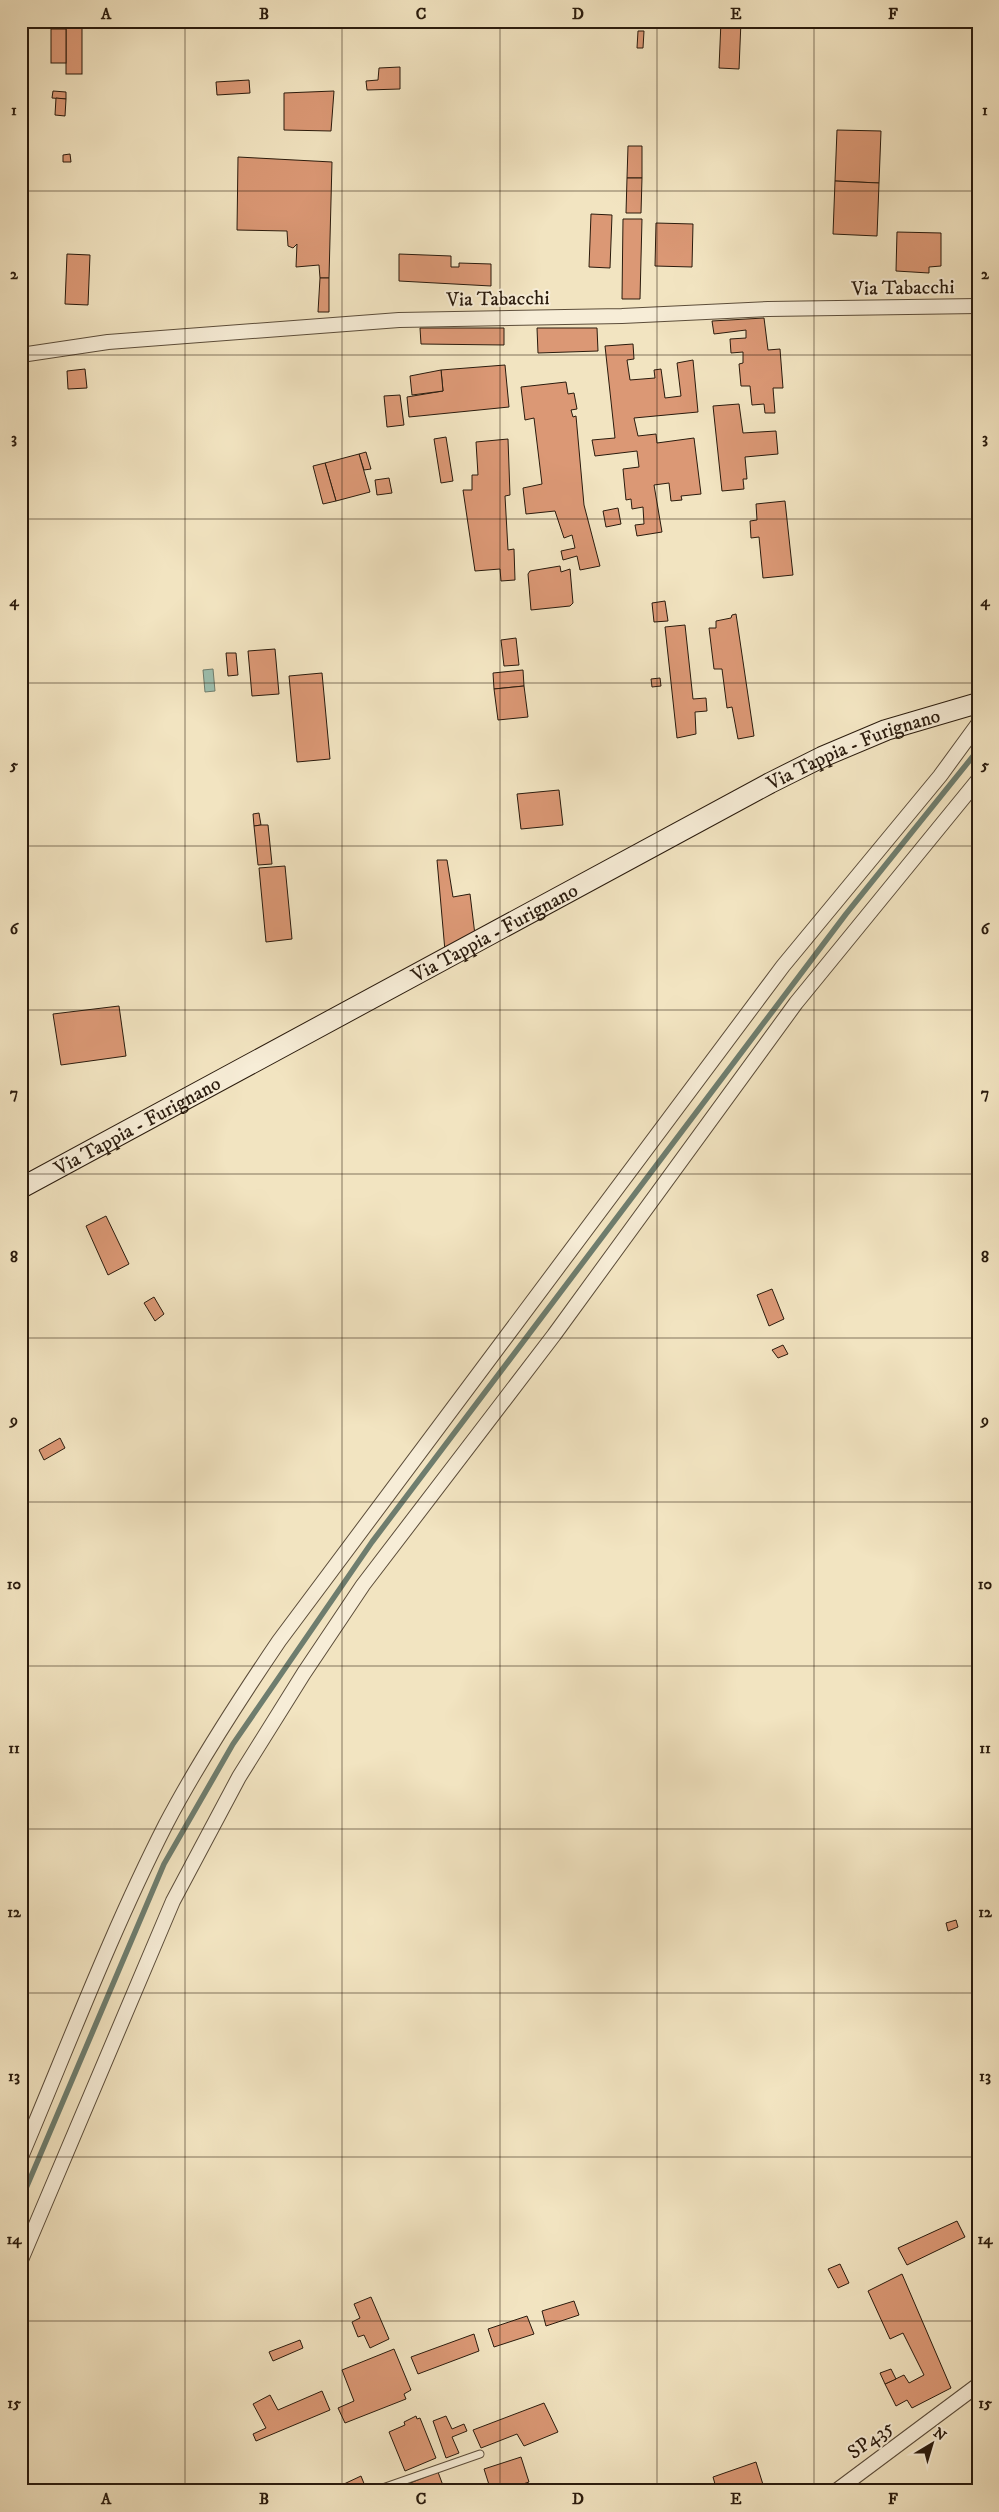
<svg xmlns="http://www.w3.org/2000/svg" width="999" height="2512" viewBox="0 0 999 2512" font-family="'IM FELL DW Pica',serif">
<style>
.water{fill:#9cbfaf;stroke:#6e7d6e}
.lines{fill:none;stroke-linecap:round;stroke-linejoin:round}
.stream{stroke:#6e7d6e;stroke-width:5.5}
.building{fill:#db9875;stroke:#2a1b0d}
.lane-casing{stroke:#5c4d3a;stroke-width:9}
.street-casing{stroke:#5c4d3a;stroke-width:16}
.secondary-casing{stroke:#2a1b0d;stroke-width:22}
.lane{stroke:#f7edd7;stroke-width:7}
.street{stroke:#f7edd7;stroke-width:14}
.secondary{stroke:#f7edd7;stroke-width:20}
.grid{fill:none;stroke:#2a1b0d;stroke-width:1;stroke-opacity:0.55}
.labels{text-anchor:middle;stroke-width:4;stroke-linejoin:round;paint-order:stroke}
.street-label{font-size:20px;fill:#2a1b0d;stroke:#f7edd7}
.neatline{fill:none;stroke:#2a1b0d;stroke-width:2}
.grid-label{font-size:16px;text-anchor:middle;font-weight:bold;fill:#2a1b0d}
</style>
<rect width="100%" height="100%" fill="#f2e4c1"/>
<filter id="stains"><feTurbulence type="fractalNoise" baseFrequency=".004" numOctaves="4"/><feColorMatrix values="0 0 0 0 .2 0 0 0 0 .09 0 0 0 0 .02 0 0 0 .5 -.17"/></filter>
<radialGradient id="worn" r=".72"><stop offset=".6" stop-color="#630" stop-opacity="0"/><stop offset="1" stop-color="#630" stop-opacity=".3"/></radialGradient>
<path class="water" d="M213,669L215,691L205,692L203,670Z"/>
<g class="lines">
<path class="stream" d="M21,2200L164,1864L233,1744L372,1542L846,914L978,750"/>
</g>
<g class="building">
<path d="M382,21H404V27H383Z"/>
<path d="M645,21H656V25L645,26Z"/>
<path d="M721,21H741L739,69L719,68Z"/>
<rect x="66" y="25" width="16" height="49"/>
<rect x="51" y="29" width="15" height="34"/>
<path d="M638,31H644L643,48H637Z"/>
<path d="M400,67V89L367,90L366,81L378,80L379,68Z"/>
<path d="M249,80L250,93L217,95L216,82Z"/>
<path d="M53,91L66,92V99L52,98Z"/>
<path d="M334,91L331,131L284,130V93Z"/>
<path d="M56,98L66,99L65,116L55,115Z"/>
<path d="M21,110L25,111V121H21Z"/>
<path d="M837,130L881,131L879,183L835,181Z"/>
<path d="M628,146H642V178H627Z"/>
<path d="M70,154L71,162H63V155Z"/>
<path d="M238,157L332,162L329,278H320L319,265L296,267L297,244L293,248L288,246L287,231L237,230Z"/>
<path d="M627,178H642L641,213H626Z"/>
<path d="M835,181L879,183L877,236L833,234Z"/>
<path d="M976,200H978V258L973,257Z"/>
<path d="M591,214L612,215L610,268L589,267Z"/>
<path d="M623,219H642L640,299H622Z"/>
<path d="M656,223L693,224L692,267L655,266Z"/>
<path d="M897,232L941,233V266L929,267V273L896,271Z"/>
<path d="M67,254L90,255L88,305L65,304Z"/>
<path d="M399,254L451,256V267H459V263L491,264V286L399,281Z"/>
<path d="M320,278H329V312H318Z"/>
<path d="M764,318L768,350L780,349L783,388H773L775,413H765L764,404L752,405L750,386H741L739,364L743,363V352L731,353L730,339L746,338V330L714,334L712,321Z"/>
<path d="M420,328H504V345L421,344Z"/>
<path d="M537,328H597L598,351L538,353Z"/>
<path d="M633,344L634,359L627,360L630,380L655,378L654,370L661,369L665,398L681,396L677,363L693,360L698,412L634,418L638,436L656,434L657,443L694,438L701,494L681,496L682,500L671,501L669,483L654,485L662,532L637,536L635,525L644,524L643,507L632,509L631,499L626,500L623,469L639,467L637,451L595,456L592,440L615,438L605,346Z"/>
<path d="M505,365L509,407L409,417L407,397L443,391L441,370Z"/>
<path d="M85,369L87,388L68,389L67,371Z"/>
<path d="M441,370L443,391L412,395L410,376Z"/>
<path d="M566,382L568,394L574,393L577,409L571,410L573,417L576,416L584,505L600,566L580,570L577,556L563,560L561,551L575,548L572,535L564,538L555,511L526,514L523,488L542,484L534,418L525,420L521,387Z"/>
<path d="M400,395L404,425L387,427L384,396Z"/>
<path d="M739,404L743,433L776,431L778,454L745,457L747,479H743L744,489L722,491L713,406Z"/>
<path d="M446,437L453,481L441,483L434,439Z"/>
<path d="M508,439L510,495L505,496L508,550L514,549L515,580L501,581L500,569L475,571L463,490H472V475H478L476,442Z"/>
<path d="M366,452L371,469L364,470L359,454Z"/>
<path d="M359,454L370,492L336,501L325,463Z"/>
<path d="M325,463L336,501L323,504L313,466Z"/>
<path d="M389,478L392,493L377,495L375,480Z"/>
<path d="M785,501L793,575L763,578L759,537L751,538L750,521L757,520L756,504Z"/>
<path d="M618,508L621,524L606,527L603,511Z"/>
<path d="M560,566L561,572L570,569L573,603L570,606L531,610L528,574L530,571Z"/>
<path d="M665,601L668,621L654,622L652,603Z"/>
<path d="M736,614L754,736L738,739L732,707L727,708L722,669H714L709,628H716V621L731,618L732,615Z"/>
<path d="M685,625L693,699L706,698L707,711L695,712L696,734L677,738L665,627Z"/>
<path d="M516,638L519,665L504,666L501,640Z"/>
<path d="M275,649L279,694L252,696L248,651Z"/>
<path d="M226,653H236L238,675L228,676Z"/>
<path d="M523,670L524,686L494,689L493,673Z"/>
<path d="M322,673L330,759L297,762L289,676Z"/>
<path d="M660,678L661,686L652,687L651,679Z"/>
<path d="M524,686L528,717L498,720L494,689Z"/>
<path d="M559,790L563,825L521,829L517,794Z"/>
<path d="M259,813L261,825L254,826L253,814Z"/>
<path d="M261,825H268L272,864L258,865L254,826Z"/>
<path d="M437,860H447L453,897L470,894L475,935L445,951Z"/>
<path d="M285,866L292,939L266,942L259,868Z"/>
<path d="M119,1006L126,1056L61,1065L53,1014Z"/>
<path d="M106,1216L129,1264L108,1275L86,1226Z"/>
<path d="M772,1289L784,1319L769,1326L757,1295Z"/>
<path d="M154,1297L164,1314L155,1321L144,1303Z"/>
<path d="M21,1299L27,1309L21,1312Z"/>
<path d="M783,1345L788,1354L778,1358L772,1350Z"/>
<path d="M60,1438L65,1448L44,1460L39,1450Z"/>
<path d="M956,1920L958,1927L948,1931L946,1923Z"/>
<path d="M957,2221L965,2237L907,2265L898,2248Z"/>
<path d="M840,2264L849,2283L838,2288L828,2269Z"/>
<path d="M902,2274L951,2388L912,2408L907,2400L896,2406L885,2384L904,2375L909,2383L924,2375L903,2333L890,2339L868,2291Z"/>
<path d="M371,2297L389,2339L370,2348L364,2335L358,2337L352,2322L360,2318L354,2304Z"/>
<path d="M574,2301L579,2315L546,2326L542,2311Z"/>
<path d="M527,2316L534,2334L494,2347L488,2329Z"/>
<path d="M474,2334L479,2351L418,2374L411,2357Z"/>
<path d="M300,2340L303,2348L273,2361L269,2352Z"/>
<path d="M394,2349L411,2390L404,2394L406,2399L345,2423L338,2408L354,2401L342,2370Z"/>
<path d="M891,2369L896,2379L885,2384L880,2373Z"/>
<path d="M322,2391L330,2410L256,2441L253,2434L266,2428L253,2404L270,2395L278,2410Z"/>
<path d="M544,2403L558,2432L524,2446L517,2434L481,2448L473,2430Z"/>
<path d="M416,2416L417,2419L420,2418L436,2458L405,2471L389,2432L405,2425L404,2422Z"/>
<path d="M446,2416L452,2429L464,2424L467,2431L452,2437L459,2453L446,2458L433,2421Z"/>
<path d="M521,2457L529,2482L502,2491H491L484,2469Z"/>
<path d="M756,2462L765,2491H717L713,2477Z"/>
<path d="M438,2472L445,2491H390Z"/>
<path d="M361,2476L365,2486L355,2491H329Z"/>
</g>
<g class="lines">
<g class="lane-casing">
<path id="lane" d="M374,2491L480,2454"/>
</g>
<g class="street-casing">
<g id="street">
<path d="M21,355L108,342L399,320L622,316L768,309L978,306"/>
<path d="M21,2157C68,2046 111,1932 166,1824C199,1761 239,1700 279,1641L783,966L940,776L978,724"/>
<path d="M21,2260L173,1901L239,1777L304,1673L363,1585L554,1335L796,1003L978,780"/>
<path d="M836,2491L978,2385"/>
</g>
</g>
<g class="secondary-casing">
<g id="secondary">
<path id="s1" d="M21,1188L770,783L822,757L886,730L978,703"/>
</g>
</g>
<use href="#lane" class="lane"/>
<use href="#street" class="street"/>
<use href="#secondary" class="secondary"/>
</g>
<path class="grid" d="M185,21V2491M342,21V2491M500,21V2491M657,21V2491M814,21V2491M21,191H978M21,355H978M21,519H978M21,683H978M21,846H978M21,1010H978M21,1174H978M21,1338H978M21,1502H978M21,1666H978M21,1829H978M21,1993H978M21,2157H978M21,2321H978"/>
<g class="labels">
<g class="street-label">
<text transform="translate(903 287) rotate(-1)" y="7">Via Tabacchi</text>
<text transform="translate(498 298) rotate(-1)" y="7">Via Tabacchi</text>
<text dy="7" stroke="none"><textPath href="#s1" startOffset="942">Via Tappia - Furignano</textPath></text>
<text dy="7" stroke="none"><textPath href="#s1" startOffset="538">Via Tappia - Furignano</textPath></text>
<text dy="7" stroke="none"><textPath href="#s1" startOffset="132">Via Tappia - Furignano</textPath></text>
<text transform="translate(870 2439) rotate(-36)" y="7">SP435</text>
</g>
</g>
<rect width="999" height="2512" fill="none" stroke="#f2e4c1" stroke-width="55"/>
<g transform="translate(932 2444) rotate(38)" stroke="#f7edd7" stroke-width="4" paint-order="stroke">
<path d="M0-4L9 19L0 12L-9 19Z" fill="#2a1b0d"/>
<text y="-8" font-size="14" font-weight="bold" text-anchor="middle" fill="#2a1b0d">N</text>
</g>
<rect x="28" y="28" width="944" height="2456" class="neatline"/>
<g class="grid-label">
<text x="106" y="19">A</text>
<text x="264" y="19">B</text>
<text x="421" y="19">C</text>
<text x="578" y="19">D</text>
<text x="736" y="19">E</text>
<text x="893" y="19">F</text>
<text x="14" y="115">1</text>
<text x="985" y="115">1</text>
<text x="14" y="279">2</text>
<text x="985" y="279">2</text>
<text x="14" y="443">3</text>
<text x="985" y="443">3</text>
<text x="14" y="606">4</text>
<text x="985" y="606">4</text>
<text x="14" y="770">5</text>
<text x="985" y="770">5</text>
<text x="14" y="934">6</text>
<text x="985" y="934">6</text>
<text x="14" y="1098">7</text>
<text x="985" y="1098">7</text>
<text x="14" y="1262">8</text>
<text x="985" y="1262">8</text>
<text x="14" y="1425">9</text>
<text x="985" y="1425">9</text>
<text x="14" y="1589">10</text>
<text x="985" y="1589">10</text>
<text x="14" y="1753">11</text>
<text x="985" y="1753">11</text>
<text x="14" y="1917">12</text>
<text x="985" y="1917">12</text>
<text x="14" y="2081">13</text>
<text x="985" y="2081">13</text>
<text x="14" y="2244">14</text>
<text x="985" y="2244">14</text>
<text x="14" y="2408">15</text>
<text x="985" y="2408">15</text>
<text x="106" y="2504">A</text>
<text x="264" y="2504">B</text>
<text x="421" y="2504">C</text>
<text x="578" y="2504">D</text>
<text x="736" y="2504">E</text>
<text x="893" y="2504">F</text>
</g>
<rect width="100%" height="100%" filter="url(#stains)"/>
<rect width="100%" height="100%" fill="url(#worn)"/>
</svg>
